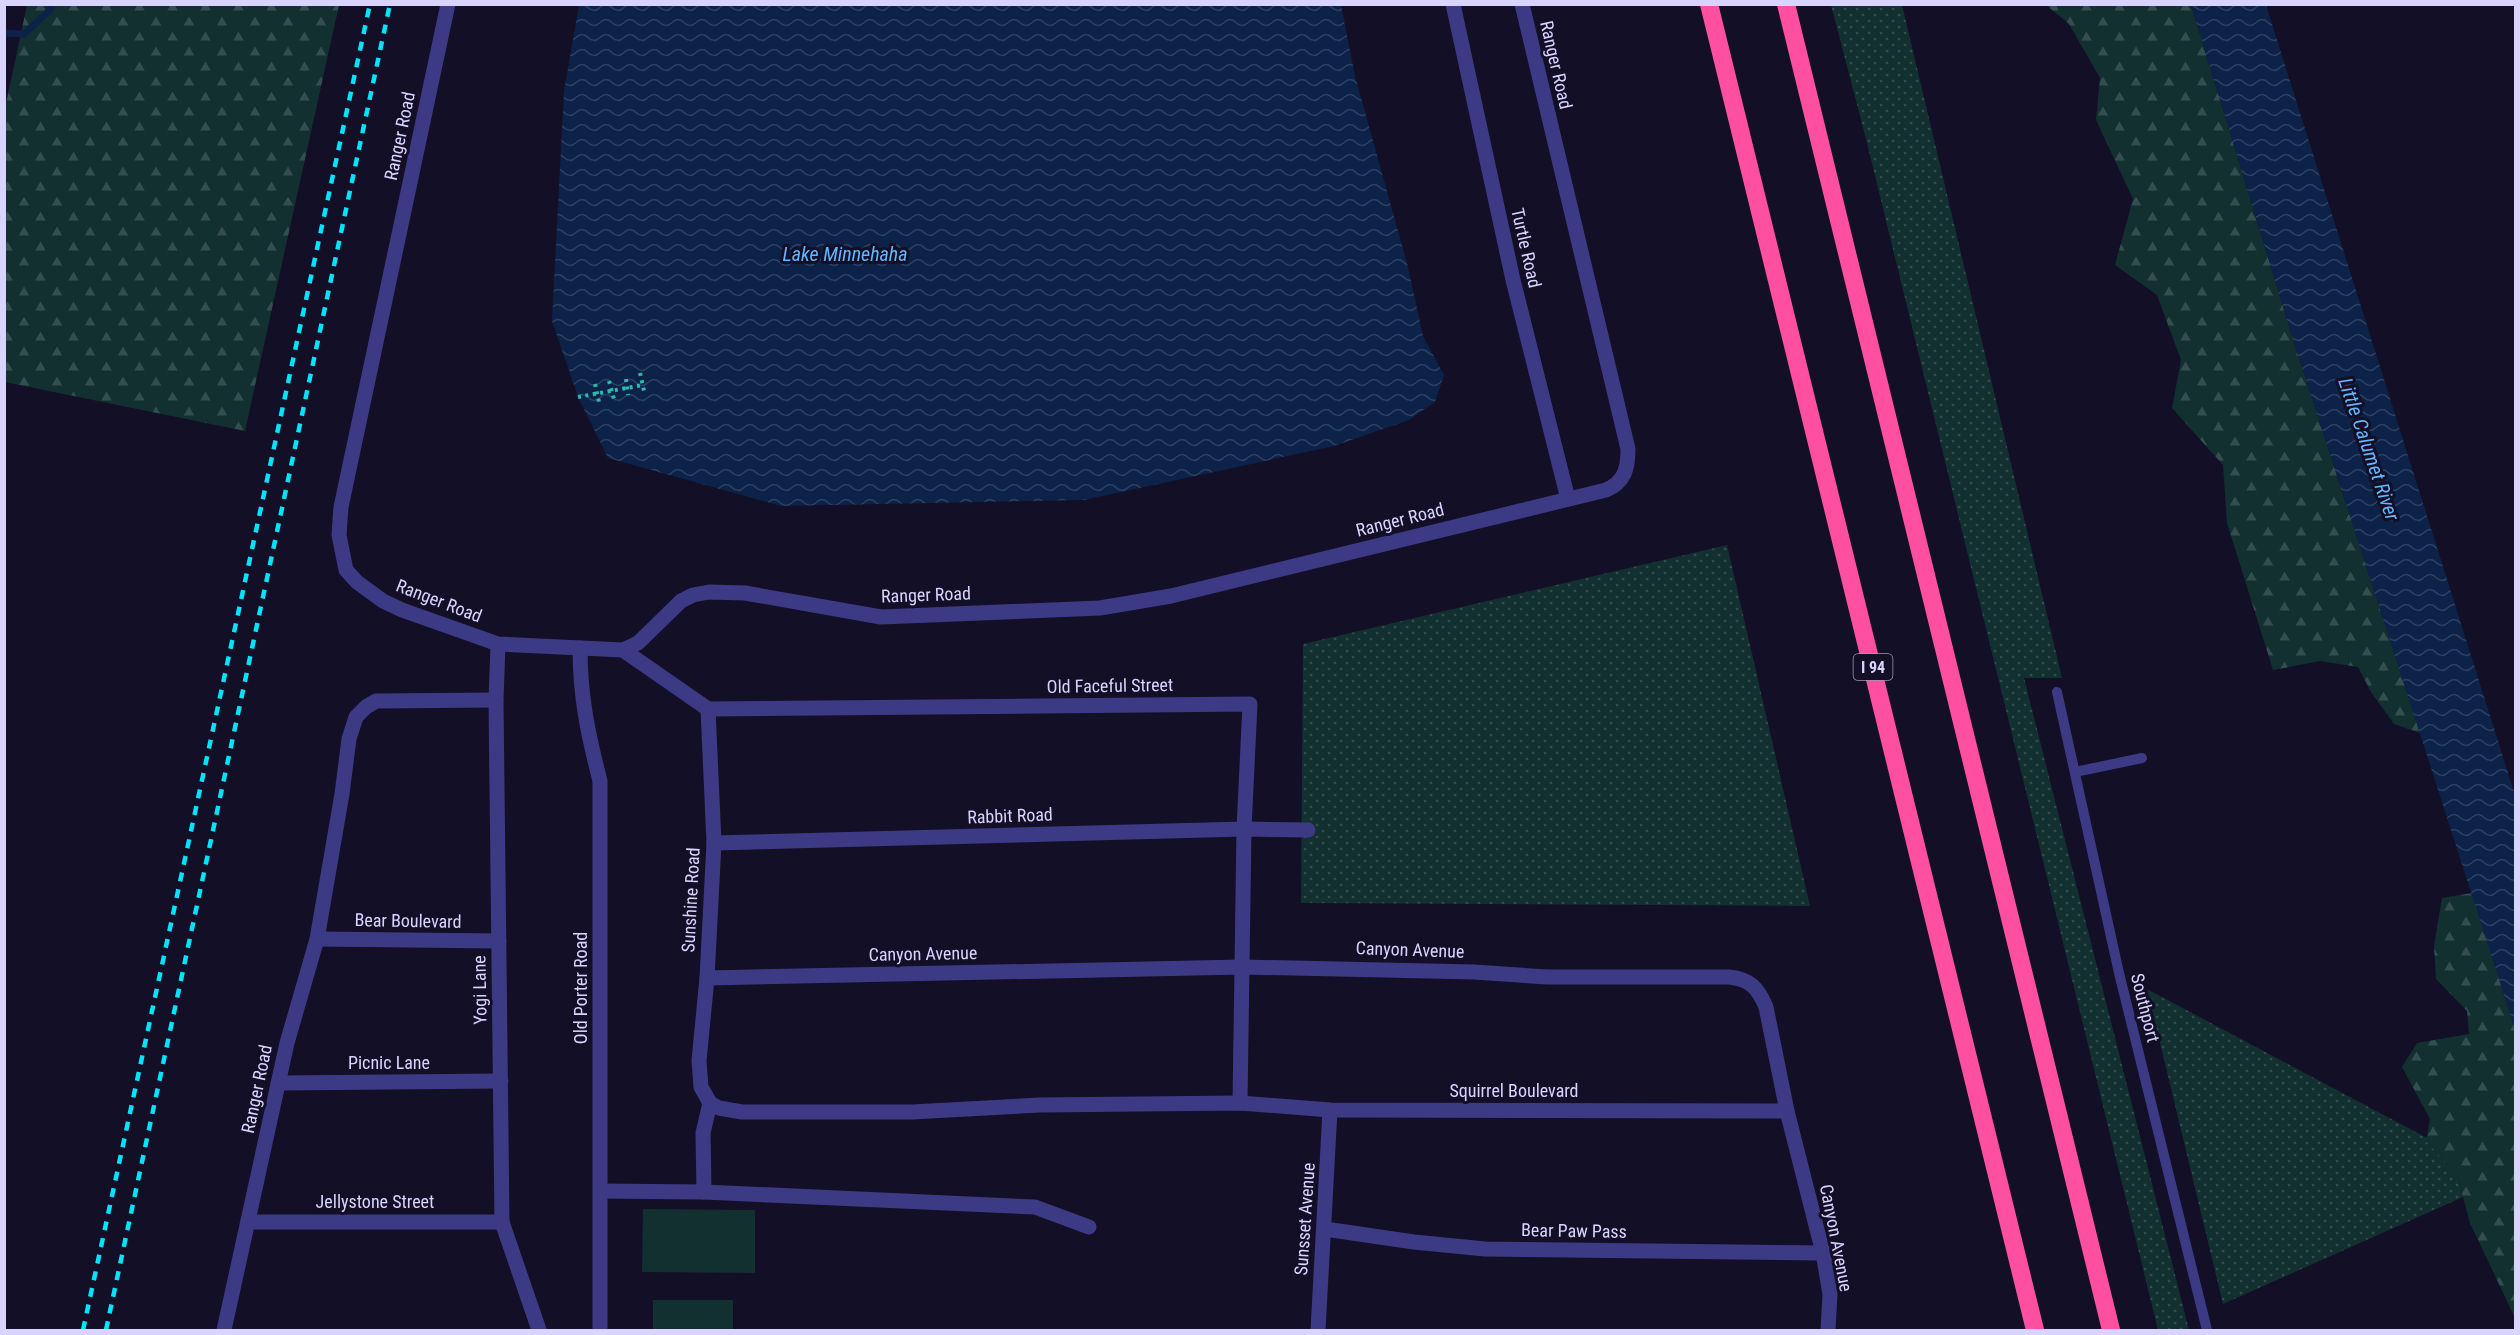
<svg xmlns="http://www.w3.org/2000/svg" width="2520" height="1335" viewBox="0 0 2520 1335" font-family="'Roboto Condensed',sans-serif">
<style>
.grass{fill:url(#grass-dots)}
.forest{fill:url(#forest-firs)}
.garden{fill:#12302f}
.water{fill:url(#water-waves)}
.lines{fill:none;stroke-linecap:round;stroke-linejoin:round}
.stream{stroke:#0c2248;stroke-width:7}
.path{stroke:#2fb8b0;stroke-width:4;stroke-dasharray:3 4.5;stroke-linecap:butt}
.lane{stroke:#3d3a85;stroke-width:10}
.street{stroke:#3d3a85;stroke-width:15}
.highway{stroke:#ff4fa3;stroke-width:18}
.rail{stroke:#00e5ff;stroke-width:4.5;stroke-dasharray:9 8;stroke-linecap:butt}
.labels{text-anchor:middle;stroke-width:6;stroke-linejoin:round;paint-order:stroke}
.shield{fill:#130f26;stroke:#9e99be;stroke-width:1.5}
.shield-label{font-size:16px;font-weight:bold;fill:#d9d4ff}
.street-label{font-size:18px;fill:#d9d4ff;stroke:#130f26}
.water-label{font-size:20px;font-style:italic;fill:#62b6ff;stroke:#130f26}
</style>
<defs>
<pattern id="grass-dots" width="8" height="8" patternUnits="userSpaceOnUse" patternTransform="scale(1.5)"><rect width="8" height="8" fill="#12302f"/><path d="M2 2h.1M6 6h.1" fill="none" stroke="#344d4e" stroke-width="1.8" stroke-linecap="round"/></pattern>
<pattern id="forest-firs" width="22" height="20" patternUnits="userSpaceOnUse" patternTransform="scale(1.5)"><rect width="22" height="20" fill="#12302f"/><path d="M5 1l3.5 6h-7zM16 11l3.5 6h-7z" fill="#344d4e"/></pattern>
<pattern id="water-waves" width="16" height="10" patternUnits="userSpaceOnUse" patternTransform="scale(1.5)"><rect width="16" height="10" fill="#0c2248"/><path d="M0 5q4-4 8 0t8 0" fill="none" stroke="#2f4163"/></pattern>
</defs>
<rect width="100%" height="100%" fill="#130f26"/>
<g class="grass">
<path d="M1831,5H1902L2062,678H2024L2189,1330H2158L1865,135Z"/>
<path d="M1727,545L1810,906L1301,903L1303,644Z"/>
<path d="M2147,989L2427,1138L2426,1141L2457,1175L2463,1197L2223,1304Z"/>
</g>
<g class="forest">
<path d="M27,5H339L245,431L5,382V108Z"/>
<path d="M2046,5H2191L2292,336L2420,733L2394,724L2371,692L2358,667L2320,661L2273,670L2227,523L2223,465L2172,408L2181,360L2157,295L2115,265L2133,199L2096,120L2100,78L2069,24Z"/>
<path d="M2472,893L2515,1029V1318L2470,1223L2457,1175L2426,1141L2430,1119L2402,1067L2417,1043L2469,1034L2467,1011L2436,979L2434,946L2442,898Z"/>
</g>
<g class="garden">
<path d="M643,1209L755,1210V1273L642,1272Z"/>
<rect x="653" y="1300" width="80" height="30"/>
</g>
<g class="water">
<path d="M579,5H1341L1355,76L1408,267L1423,336L1444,375L1435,402L1409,420L1334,446L1084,500L781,506L608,458L578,397L552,321L564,91Z"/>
<path d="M2191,5H2266L2515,795V1029L2292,336Z"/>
</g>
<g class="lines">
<path class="stream" d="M4,33L24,34L51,9L52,4"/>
<g class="path">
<path d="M640,373L645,395"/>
<path d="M626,379L628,395"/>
<path d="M609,381L614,399"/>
<path d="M595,384L599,402"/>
<path d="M578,397L643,385"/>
</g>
<g class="lane">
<path d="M2057,692L2119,973L2207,1330"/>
<path d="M2075,772L2142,758"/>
</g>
<g class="street">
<path d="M448,4L341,507L339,535L346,570L357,582L383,601L402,610L498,644L623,650L638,643L681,601L693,595L709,592L745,593L881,617L1100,608L1171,596L1606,490C1625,482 1628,468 1628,449L1522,4"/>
<path d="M1453,4L1513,280L1568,499"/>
<path d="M498,644L496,700L502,1222L539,1330"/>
<path d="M580,648C580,697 588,734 600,781V1330"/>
<path d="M623,650L708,709"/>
<path d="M708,709L1250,704L1244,829L1240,1103"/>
<path d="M714,843L1244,829L1308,830"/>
<path d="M317,939L499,941"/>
<path d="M707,978L1242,967L1474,972L1547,977H1729C1750,979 1758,988 1766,1007L1787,1111L1823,1253L1830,1294L1828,1330"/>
<path d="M278,1083L501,1081"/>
<path d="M710,1103L719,1108L742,1112H912L1040,1105L1240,1103L1330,1110L1787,1111"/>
<path d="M601,1191L704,1192L1035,1207L1089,1227"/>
<path d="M704,1192L703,1133L710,1103L701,1087L699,1061L707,978L714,843L708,709"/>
<path d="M248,1222H502"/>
<path d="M1325,1229L1414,1242L1485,1249L1823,1253"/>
<path d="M224,1330L287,1043L317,939L342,794L349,739L356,717L366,707L376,701L496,700"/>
<path d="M1318,1330L1330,1110"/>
</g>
<g class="highway">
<path d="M1709,4L2035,1330"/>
<path d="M1786,4L2111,1330"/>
</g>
<g class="rail">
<path d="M83,1330L370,4"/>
<path d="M106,1330L390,4"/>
</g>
</g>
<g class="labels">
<rect class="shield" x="1853.5" y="654" width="39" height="26" rx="4.5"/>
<g class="shield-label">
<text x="1873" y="673">I 94</text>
</g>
<g class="street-label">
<text transform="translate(1556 65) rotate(77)" y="6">Ranger Road</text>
<text transform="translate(400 136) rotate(-78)" y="6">Ranger Road</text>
<text transform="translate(1526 248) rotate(77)" y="6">Turtle Road</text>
<text transform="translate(1400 520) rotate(-14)" y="6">Ranger Road</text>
<text transform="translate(926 595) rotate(-2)" y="6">Ranger Road</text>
<text transform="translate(439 601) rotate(21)" y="6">Ranger Road</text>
<text transform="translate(1110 686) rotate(-1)" y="6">Old Faceful Street</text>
<text transform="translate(1010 816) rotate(-2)" y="6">Rabbit Road</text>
<text transform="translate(691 900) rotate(-87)" y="6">Sunshine Road</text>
<text transform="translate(408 921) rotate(1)" y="6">Bear Boulevard</text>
<text transform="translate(1410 950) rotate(2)" y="6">Canyon Avenue</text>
<text transform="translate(923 954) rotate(-1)" y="6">Canyon Avenue</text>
<text transform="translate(581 988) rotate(-90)" y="6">Old Porter Road</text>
<text transform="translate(480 990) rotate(-91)" y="6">Yogi Lane</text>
<text transform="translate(2145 1008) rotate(76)" y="6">Southport</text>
<text x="389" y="1069">Picnic Lane</text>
<text transform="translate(257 1089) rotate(-78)" y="6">Ranger Road</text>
<text x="1514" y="1097">Squirrel Boulevard</text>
<text x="375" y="1208">Jellystone Street</text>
<text transform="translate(1305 1219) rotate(-86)" y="6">Sunsset Avenue</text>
<text transform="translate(1574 1231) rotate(1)" y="6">Bear Paw Pass</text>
<text transform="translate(1836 1238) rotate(79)" y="6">Canyon Avenue</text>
</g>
<g class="water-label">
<text x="845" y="261">Lake Minnehaha</text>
<text transform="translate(2369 449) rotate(71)" y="7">Little Calumet River</text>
</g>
</g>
<rect width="2520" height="1335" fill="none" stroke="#d9d4ff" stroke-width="12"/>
</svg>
